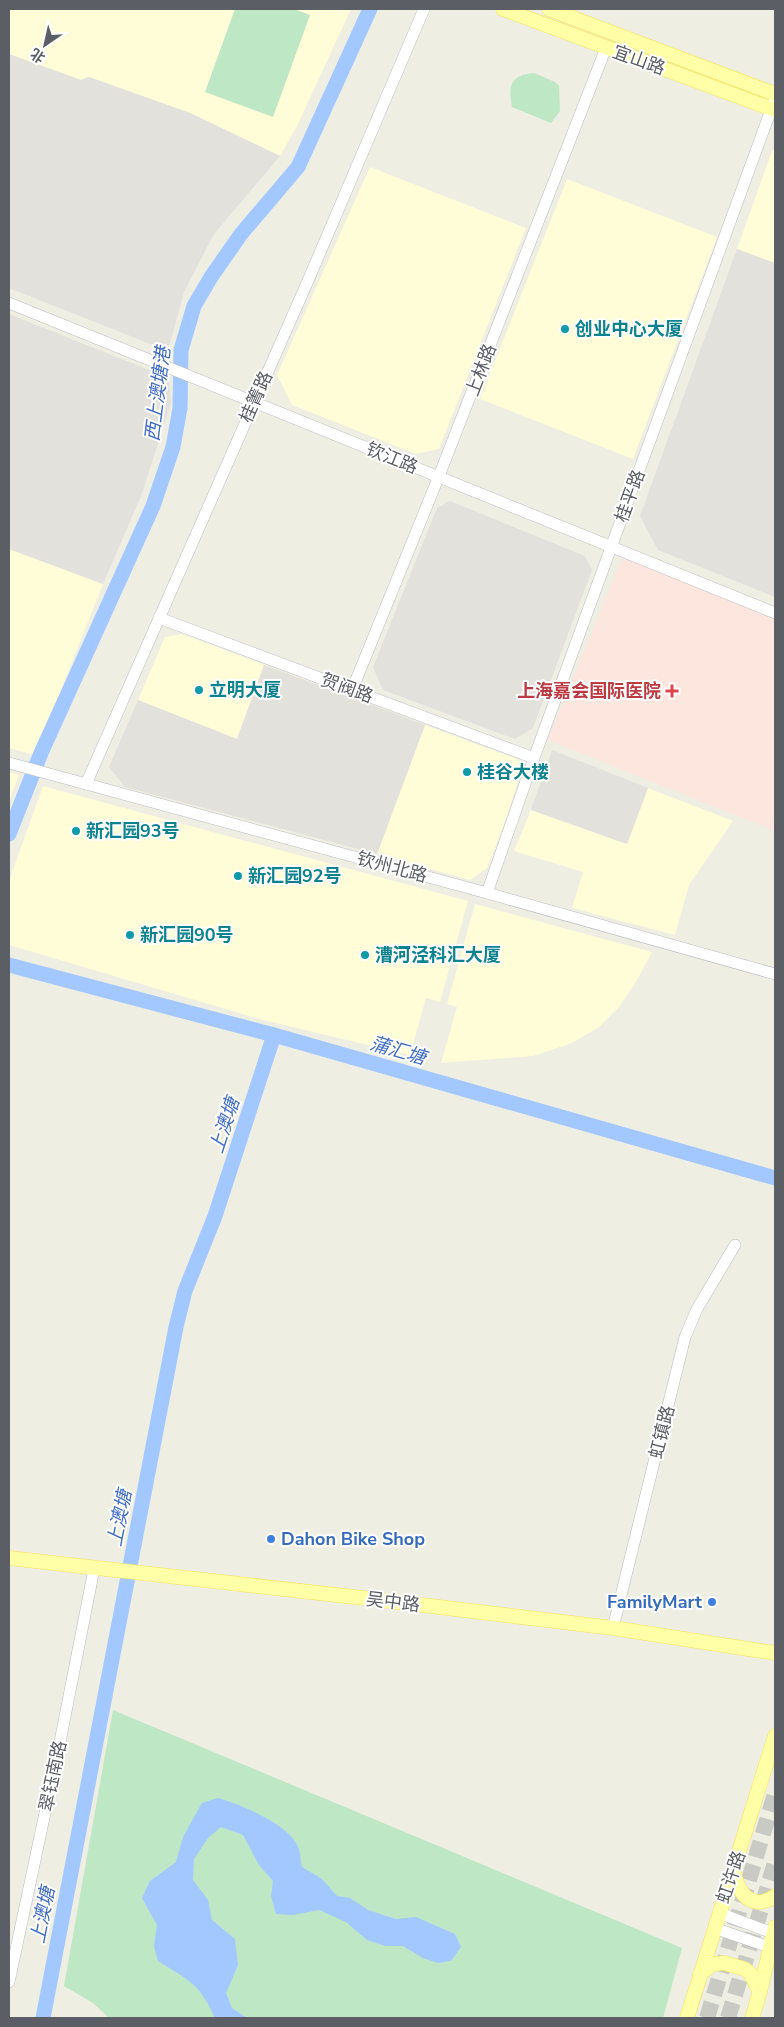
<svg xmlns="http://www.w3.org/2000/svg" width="784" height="2027" viewBox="0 0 784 2027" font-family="'Nunito Sans','Noto Sans SC',sans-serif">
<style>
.commercial{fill:#fffcd8}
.industrial{fill:#e2e1db}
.medical{fill:#fce6de}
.green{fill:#bee7c5}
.water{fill:#a2c8ff}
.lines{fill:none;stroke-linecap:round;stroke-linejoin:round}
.river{stroke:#a2c8ff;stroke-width:15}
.highway-tunnel{stroke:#c9cac3;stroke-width:16;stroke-dasharray:16 8;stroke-linecap:butt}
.minor-casing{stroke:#bbbcc2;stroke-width:12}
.major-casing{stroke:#f6e255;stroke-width:15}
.minor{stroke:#fff;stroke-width:11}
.major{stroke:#ffffa7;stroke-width:14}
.culture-dot{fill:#0f9aa8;stroke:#fff;stroke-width:2}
.health-dot{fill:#e0444e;stroke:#fff;stroke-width:2}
.shop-dot{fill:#3f7fe0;stroke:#fff;stroke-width:2}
.labels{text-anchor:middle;stroke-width:4;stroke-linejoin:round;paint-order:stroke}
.street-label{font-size:18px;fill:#5b5e64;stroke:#fff}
.culture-label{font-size:18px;font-weight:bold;fill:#0d838f;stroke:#fff;text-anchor:start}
.health-label{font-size:18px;font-weight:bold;fill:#be3a42;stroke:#fff;text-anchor:end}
.shop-label{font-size:18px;font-weight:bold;fill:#366cbe;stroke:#fff;text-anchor:start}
.water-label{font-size:19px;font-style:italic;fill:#416dc7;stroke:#fff}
</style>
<rect width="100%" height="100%" fill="#eeeee3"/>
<g class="commercial">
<path d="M9,9H351L297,126L280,156L190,113L89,77L81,80L9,54Z"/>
<path d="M775,149V263L737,249L772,151Z"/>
<path d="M370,167L526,228L439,449L416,454L292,405L277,375Z"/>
<path d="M567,179L717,237L633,459L480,399Z"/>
<path d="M9,549L103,584L35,755L9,748Z"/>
<path d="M182,634L264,665L237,739L138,700L165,637Z"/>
<path d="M425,725L517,759L522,768L506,819L487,868L470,880L377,854Z"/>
<path d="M9,772L19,775L9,801Z"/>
<path d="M43,786L468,901L440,1002L426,998L410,1055L263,1020L9,945V881Z"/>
<path d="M648,788L733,821L689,885L675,935L572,908L583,872L514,851L531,810L627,844Z"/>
<path d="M475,904L652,952L637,980L619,1007L599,1027L572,1043L533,1056L441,1063L457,1007L447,1004Z"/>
</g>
<g class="industrial">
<path d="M9,54L81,80L89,77L190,113L280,156L214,234L184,292L168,351L9,288Z"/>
<path d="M737,249L775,263V597L658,550L640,516Z"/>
<path d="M9,314L169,378L171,403L141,496L103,584L9,549Z"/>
<path d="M450,501L585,556L592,570L533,728L515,739L383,690L373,667L437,508Z"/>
<path d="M264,665L425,725L377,854L125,787L109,767L138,700L237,739Z"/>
<path d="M552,750L648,788L627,844L531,810Z"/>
</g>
<path class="medical" d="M623,556L775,617V831L548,740Z"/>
<g class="green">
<path d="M235,9H294L310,15L273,117L205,92Z"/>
<path d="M534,73L555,82L559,86L560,111L551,123L512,107C508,86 510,75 534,73Z"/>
<path d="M113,1710L682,1948L663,2018H109L93,2003L64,1986Z"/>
</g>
<path class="water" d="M218,1798C240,1804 290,1825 298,1847C301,1853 300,1861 302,1867L322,1879L337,1896L350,1898L368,1910L396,1919L416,1917L455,1934L461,1947L451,1961L438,1963L423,1958L403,1946H385L367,1940L346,1922L319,1910L293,1915L276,1914L271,1896L273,1881L259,1865L243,1835L221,1827L208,1838L194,1859L193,1880L208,1900L212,1920L235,1939L238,1965L226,1993L232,2008L247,2018H215C199,1983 190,1981 158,1961L154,1946L157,1925L142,1898L150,1881L176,1862L183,1837L202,1803Z"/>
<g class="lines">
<g class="river">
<path d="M9,834L41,753L153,506L173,447L180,408L181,350L194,306L211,277L241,234L298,167L370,9"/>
<path d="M9,965L274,1035L775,1178"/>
<path d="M43,2018L176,1327L185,1291L215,1216L274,1035"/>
</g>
<g class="highway-tunnel">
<path d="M707,2018L775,1794"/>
<path d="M728,2018L775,1863"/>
</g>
<g class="minor-casing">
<g id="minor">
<path d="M9,303L775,613"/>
<path d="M159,618L534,758"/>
<path d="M352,690L439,476L606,48"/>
<path d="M9,763L487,893L775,974"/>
<path d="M86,784L307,283L424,9"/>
<path d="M487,893L534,758L775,99"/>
<path d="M613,1628L685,1337L697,1309L735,1245"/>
<path d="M719,1913L775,1934"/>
<path d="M714,1928L775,1949"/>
<path d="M9,1982L58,1752L94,1569"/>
</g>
</g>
<g class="major-casing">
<g id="major">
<path d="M503,9L775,110"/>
<path d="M549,9L775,94"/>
<path d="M9,1558L372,1599L613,1628L775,1653"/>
<path d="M734,1871C737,1893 752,1912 775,1896"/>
<path d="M700,1974L713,1964L724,1963L745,1969L750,1973L760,1992"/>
<path d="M687,2018L775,1736"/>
<path d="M752,2018C762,1988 768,1957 775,1927"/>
</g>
</g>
<use href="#minor" class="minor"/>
<use href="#major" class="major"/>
</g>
<g class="culture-dot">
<circle cx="565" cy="329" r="5"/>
<circle cx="199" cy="690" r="5"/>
<circle cx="467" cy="772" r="5"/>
<circle cx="76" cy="831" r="5"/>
<circle cx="238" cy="876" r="5"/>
<circle cx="130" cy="935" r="5"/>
<circle cx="365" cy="955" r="5"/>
</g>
<path class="health-dot" d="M669.5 683.5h5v5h5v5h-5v5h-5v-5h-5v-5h5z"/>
<g class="shop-dot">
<circle cx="271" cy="1539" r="5"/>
<circle cx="712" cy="1602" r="5"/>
</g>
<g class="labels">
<g class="street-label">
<text transform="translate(639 60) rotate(20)" y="6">宜山路</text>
<text transform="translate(481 370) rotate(-69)" y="6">上林路</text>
<text transform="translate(256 397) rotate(-66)" y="6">桂箐路</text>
<text transform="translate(392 458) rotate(22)" y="6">钦江路</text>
<text transform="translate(630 496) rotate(-70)" y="6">桂平路</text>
<text transform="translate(347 688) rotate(20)" y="6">贺阀路</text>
<text transform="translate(392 867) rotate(15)" y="6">钦州北路</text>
<text transform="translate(662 1432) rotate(-76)" y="6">虹镇路</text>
<text transform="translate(393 1602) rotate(7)" y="6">吴中路</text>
<text transform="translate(53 1776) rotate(-78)" y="6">翠钰南路</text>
<text transform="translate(731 1877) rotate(-71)" y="6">虹许路</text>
</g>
<g class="culture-label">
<text x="575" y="335">创业中心大厦</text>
<text x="209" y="696">立明大厦</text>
<text x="477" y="778">桂谷大楼</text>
<text x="86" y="837">新汇园93号</text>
<text x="248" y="882">新汇园92号</text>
<text x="140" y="941">新汇园90号</text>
<text x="375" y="961">漕河泾科汇大厦</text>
</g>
<g class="health-label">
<text x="661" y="697">上海嘉会国际医院</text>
</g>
<g class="shop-label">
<text x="281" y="1545">Dahon Bike Shop</text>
<text x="702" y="1608" text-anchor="end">FamilyMart</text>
</g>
<g class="water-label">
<text transform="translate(157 394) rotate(-83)" y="7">西上澳塘港</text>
<text transform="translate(398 1050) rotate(16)" y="7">蒲汇塘</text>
<text transform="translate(224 1125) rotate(-72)" y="7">上澳塘</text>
<text transform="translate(119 1518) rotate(-79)" y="7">上澳塘</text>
<text transform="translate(42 1915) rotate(-79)" y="7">上澳塘</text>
</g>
</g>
<rect width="784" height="2027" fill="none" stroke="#5b5e64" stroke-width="20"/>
<g transform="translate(45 45) rotate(214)" stroke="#ffffff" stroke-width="4" paint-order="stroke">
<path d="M0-4L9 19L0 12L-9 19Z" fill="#5b5e64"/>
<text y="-8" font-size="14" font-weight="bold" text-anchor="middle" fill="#5b5e64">北</text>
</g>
</svg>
